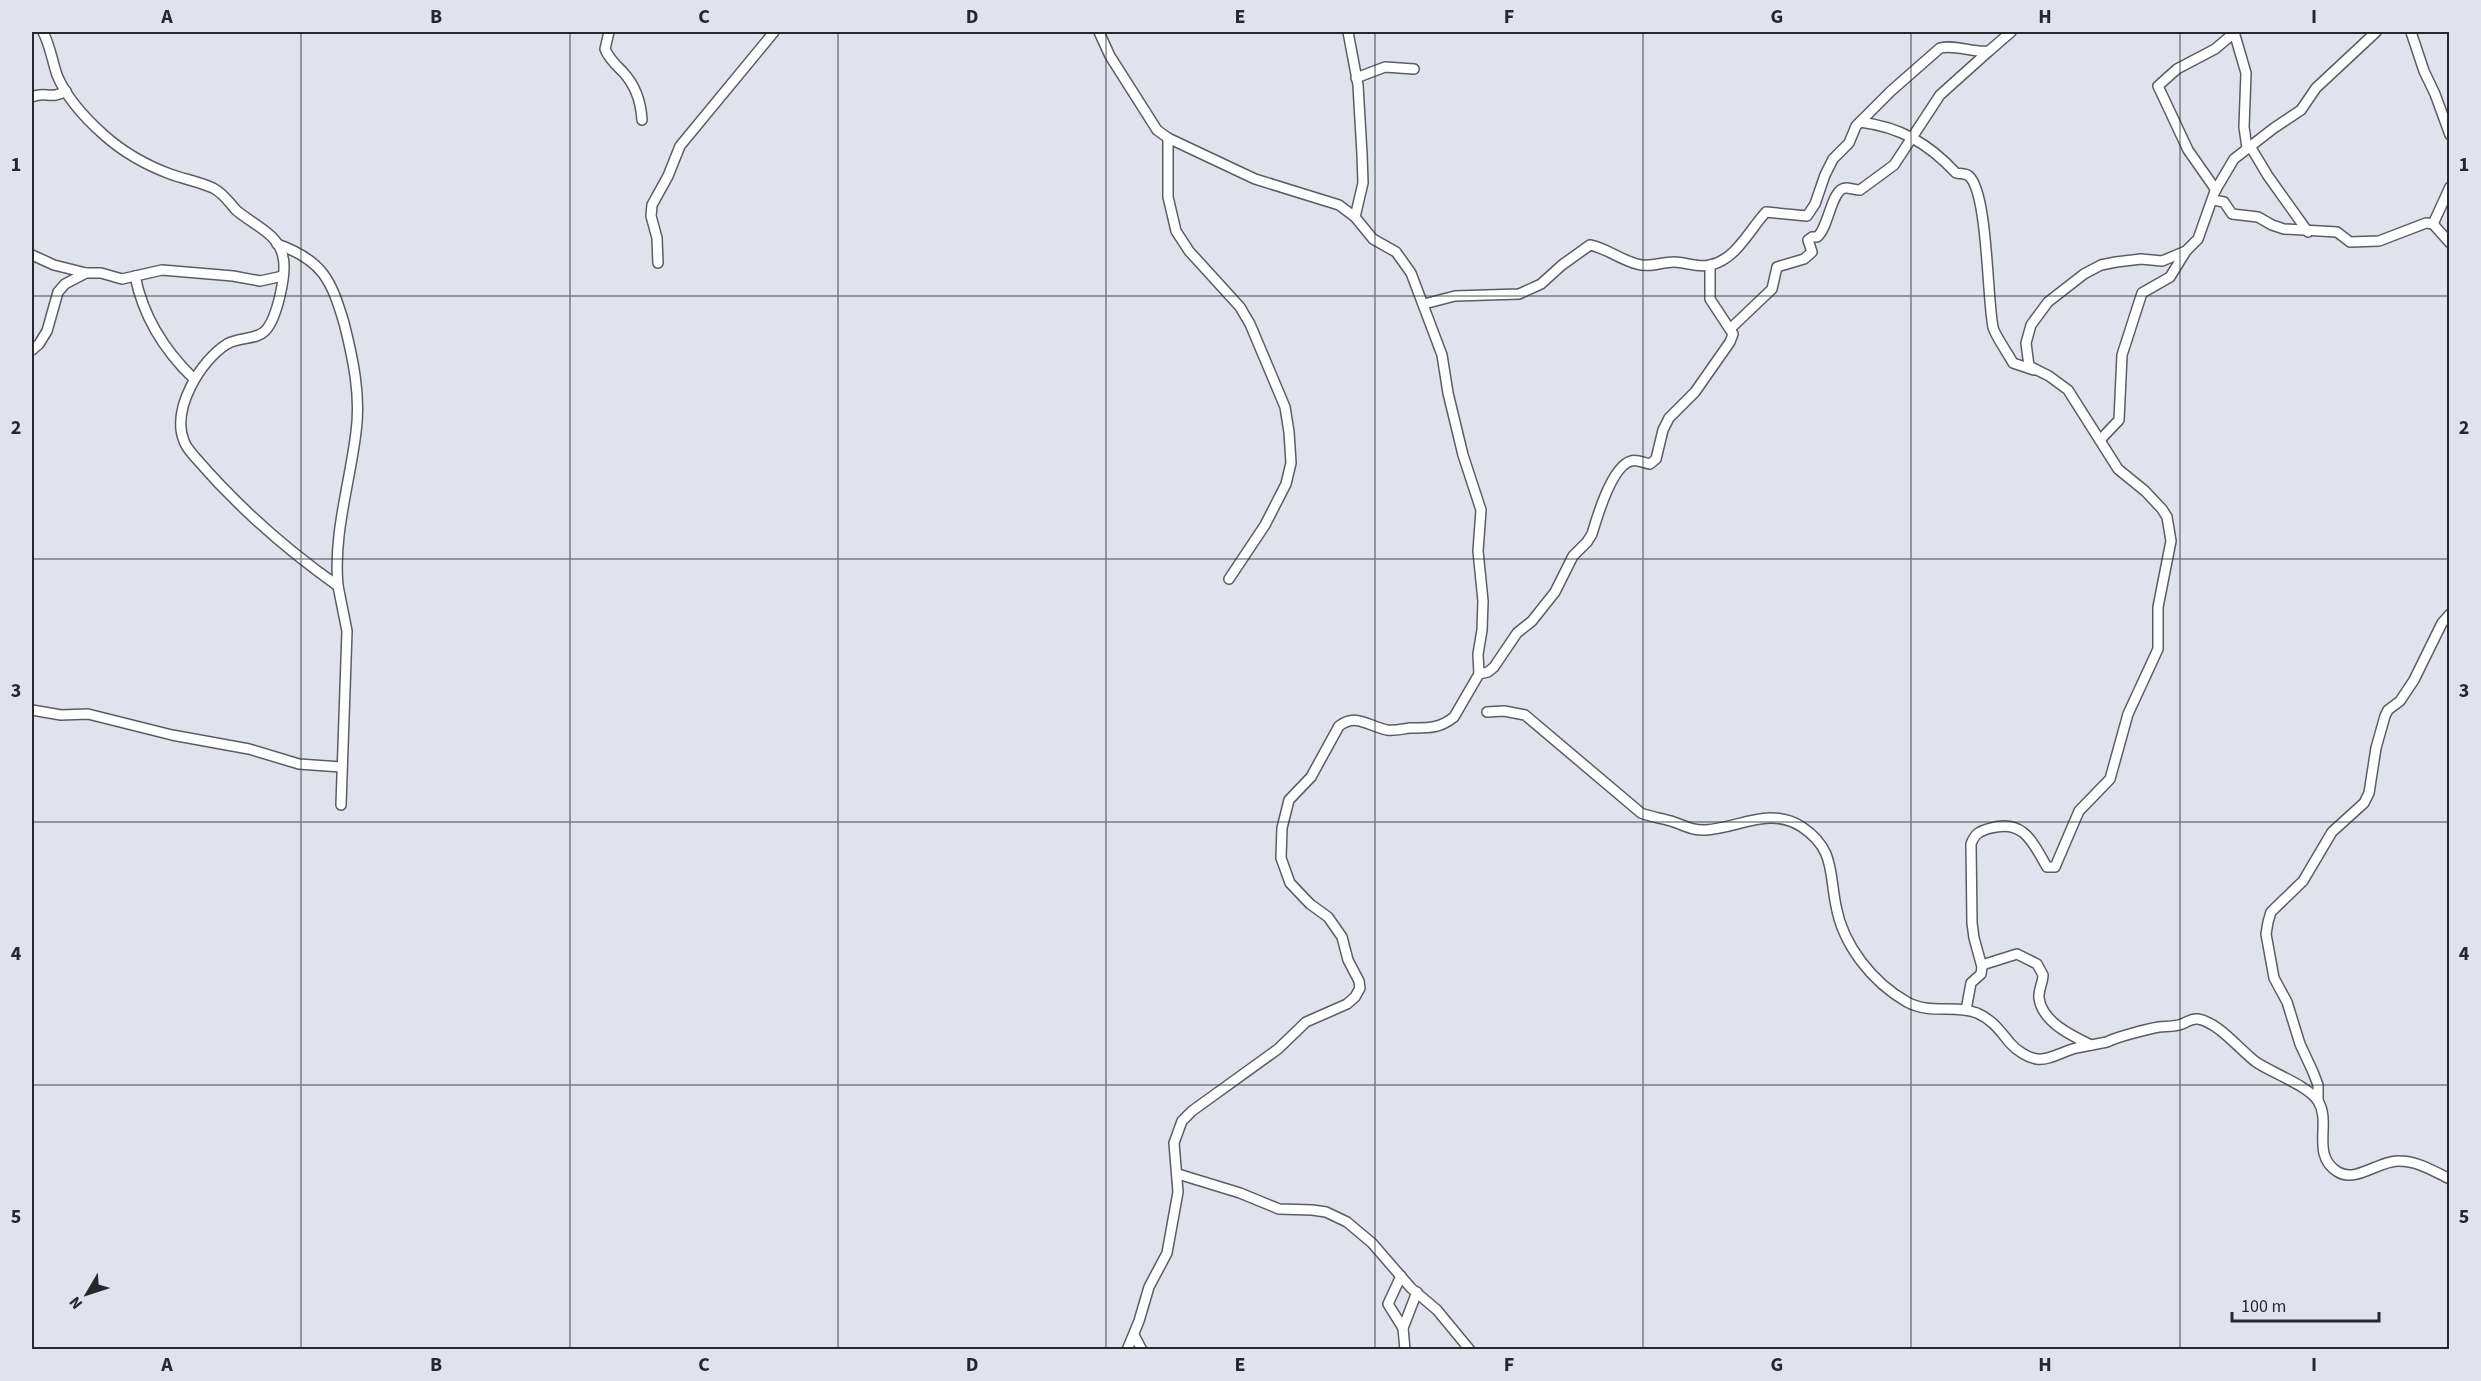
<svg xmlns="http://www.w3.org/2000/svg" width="2481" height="1381" viewBox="0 0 2481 1381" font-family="'Source Sans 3',sans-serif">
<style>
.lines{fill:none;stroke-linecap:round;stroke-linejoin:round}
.minor-casing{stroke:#5b5d64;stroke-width:12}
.minor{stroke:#fff;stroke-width:9}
.grid{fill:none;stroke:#27282b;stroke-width:1.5;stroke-opacity:0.55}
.neatline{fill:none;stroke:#27282b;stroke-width:2}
.grid-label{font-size:20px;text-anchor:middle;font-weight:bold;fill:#27282b}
</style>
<rect width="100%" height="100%" fill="#e1e3ec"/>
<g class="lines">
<g class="minor-casing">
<g id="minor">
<path d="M43,32C50,45 52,60 57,75C66,97 86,119 104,135C123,152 146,165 170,174C184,179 200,182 213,188C223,193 229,202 236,210C252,224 279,234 283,257C287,273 277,319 265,331C256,340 239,337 227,344C201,360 171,409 184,441C186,447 190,451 194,456C237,506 284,548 338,586L347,631L341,805"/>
<path d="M609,32L605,49C609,59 616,65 623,72C636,86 641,102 642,120"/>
<path d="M1099,32L1110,56L1157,130L1168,138L1255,179L1339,205L1355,217L1373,239L1396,252L1411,273L1442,355L1448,393L1463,455L1481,510L1478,551L1483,601L1482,630L1478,654L1479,674L1454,717C1439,729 1428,728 1410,728C1402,729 1395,731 1387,730C1368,726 1357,713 1339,726L1311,777L1289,800L1282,828L1281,858L1290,883L1310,904L1328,917L1342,937L1348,960L1359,981L1360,988L1355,997L1347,1004L1306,1022L1278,1049L1192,1111L1182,1121L1174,1143L1178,1192L1167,1253L1149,1287L1139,1321L1127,1350"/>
<path d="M1348,32L1358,85L1362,154L1363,183L1355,217"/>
<path d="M2234,32L2246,73L2244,127L2247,148"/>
<path d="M2411,32L2424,71L2435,94L2450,135"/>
<path d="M1356,78L1385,67L1414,69"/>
<path d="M32,97C44,91 52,100 66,91"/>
<path d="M1860,122C1900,127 1928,143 1956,173C1960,174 1965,173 1969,176C1988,193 1987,298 1993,327C1994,334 2009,355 2013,363L2034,370"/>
<path d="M1168,138V197L1176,231L1189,251L1240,307L1250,324L1285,407L1289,432L1291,463L1286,484L1265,525L1229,579"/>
<path d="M2250,146L2268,176L2308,232"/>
<path d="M2216,190L2188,150L2158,86L2177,69L2215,49L2234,33"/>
<path d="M2213,200L2224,202L2232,214L2258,217L2272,225L2284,229L2337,232L2350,242L2379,241L2426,223L2433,224L2450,243"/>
<path d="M2433,224L2450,187"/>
<path d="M277,244C322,260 331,279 344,323C353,358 361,396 356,432C350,483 333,534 338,586"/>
<path d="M32,255L54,265L86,273"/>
<path d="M658,263L657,238L651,216L652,205L668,176L680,146L774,32"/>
<path d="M135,276C143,316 165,351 194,379"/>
<path d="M1424,304L1455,296L1519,294L1541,284L1562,265L1590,245C1606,248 1621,260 1637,264C1649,268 1661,262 1674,262C1685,262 1698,268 1710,265C1736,260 1750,229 1766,212L1807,216L1815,204L1825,175L1833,159L1849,143L1856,126L1891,91L1940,48C1956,44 1972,53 1989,51L2011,32"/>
<path d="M1730,329L1772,289L1777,267L1804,259L1812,252L1808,240L1812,237H1817C1829,228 1831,188 1846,188C1850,188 1855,190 1860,190L1894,165L1940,95L1989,51"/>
<path d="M32,350L39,344L47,331L58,292L65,284L86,273H101L122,279L162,270L233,276L260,281L283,276"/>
<path d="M2100,440L2119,420L2122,355L2142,293L2170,277L2186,251"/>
<path d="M1479,674L1488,672L1494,667L1517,633L1532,621L1555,592L1573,556L1587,542L1592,534C1597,517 1612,466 1631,461C1637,459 1644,463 1650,464L1656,459L1663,430L1669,418L1695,392L1730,342L1733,334L1710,299V265"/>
<path d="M32,710L61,715L88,714L172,735L249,749L299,764L341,767"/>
<path d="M1487,712L1504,711L1525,715L1641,813C1651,817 1661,818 1671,821C1684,825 1692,831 1706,830C1739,828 1770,806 1802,827C1835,849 1829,872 1836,906C1843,945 1872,982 1907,1002C1931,1015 1954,1004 1977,1013C1993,1020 2000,1031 2010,1043C2016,1050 2028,1058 2037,1059C2048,1061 2064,1051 2076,1048C2086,1046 2097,1044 2107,1042C2116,1037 2148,1029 2159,1027C2166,1026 2175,1027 2182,1024C2188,1022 2191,1018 2198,1019C2218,1022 2240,1050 2256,1062C2272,1073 2307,1085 2318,1101C2332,1123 2310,1155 2338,1172C2356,1183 2380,1160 2399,1161C2418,1161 2433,1171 2450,1179"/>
<path d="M1982,965L2017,954L2037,964L2043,975C2043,983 2038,990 2039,998C2042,1022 2072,1036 2091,1045"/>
<path d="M1966,1010L1971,983L1981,974L1982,967L1974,938L1972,923L1971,844C1975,833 1980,831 1991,828C2024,819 2033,843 2047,867H2055L2079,811L2110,779L2128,714L2158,649V607L2171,541L2167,517L2162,509L2145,491L2118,469L2068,390L2049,376L2029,366L2026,343L2031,325L2048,302L2084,274L2101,265L2116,262L2141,259L2162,261L2186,251L2198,239L2215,191L2234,159L2274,128L2301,110L2316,88L2376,32"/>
<path d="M2318,1101V1085L2313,1072L2300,1044L2287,1002L2274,978L2266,934L2268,922L2271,912L2303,881L2332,832L2364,803L2369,793L2376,748L2385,716L2388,710L2400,701L2414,680L2442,623L2450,614"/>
<path d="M1178,1174L1240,1193L1279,1209L1312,1210L1326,1212L1347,1222L1372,1243L1411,1288L1437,1310L1470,1350"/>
<path d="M1401,1276L1388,1304L1403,1328L1405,1350"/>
<path d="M1403,1328L1417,1292"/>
<path d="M1134,1335L1142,1350"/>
</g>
</g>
<use href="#minor" class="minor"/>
</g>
<path class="grid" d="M301,32V1350M570,32V1350M838,32V1350M1106,32V1350M1375,32V1350M1643,32V1350M1911,32V1350M2180,32V1350M32,296H2450M32,559H2450M32,822H2450M32,1085H2450"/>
<rect width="2481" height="1381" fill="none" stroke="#e1e3ec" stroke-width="66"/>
<g transform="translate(87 1294) rotate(231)" stroke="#e1e3ec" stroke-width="4.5" paint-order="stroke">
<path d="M0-4.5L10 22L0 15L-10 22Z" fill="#27282b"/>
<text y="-9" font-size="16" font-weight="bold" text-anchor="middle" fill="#27282b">N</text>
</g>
<path d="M2232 1312v9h147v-9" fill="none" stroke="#27282b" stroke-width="3"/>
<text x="2241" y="1312" font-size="18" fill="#27282b" stroke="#e1e3ec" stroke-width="4.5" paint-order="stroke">100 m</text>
<rect x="33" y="33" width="2415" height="1315" class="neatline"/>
<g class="grid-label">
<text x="167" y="23">A</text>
<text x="436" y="23">B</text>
<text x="704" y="23">C</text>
<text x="972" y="23">D</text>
<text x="1240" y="23">E</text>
<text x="1509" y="23">F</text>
<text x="1777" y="23">G</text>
<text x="2045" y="23">H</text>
<text x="2314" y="23">I</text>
<text x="16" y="171">1</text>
<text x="2464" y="171">1</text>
<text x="16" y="434">2</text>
<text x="2464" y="434">2</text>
<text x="16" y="697">3</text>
<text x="2464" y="697">3</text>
<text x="16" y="960">4</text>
<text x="2464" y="960">4</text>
<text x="16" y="1223">5</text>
<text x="2464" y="1223">5</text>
<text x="167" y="1371">A</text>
<text x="436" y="1371">B</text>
<text x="704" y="1371">C</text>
<text x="972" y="1371">D</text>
<text x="1240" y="1371">E</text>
<text x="1509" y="1371">F</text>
<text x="1777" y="1371">G</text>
<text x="2045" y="1371">H</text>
<text x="2314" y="1371">I</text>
</g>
</svg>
